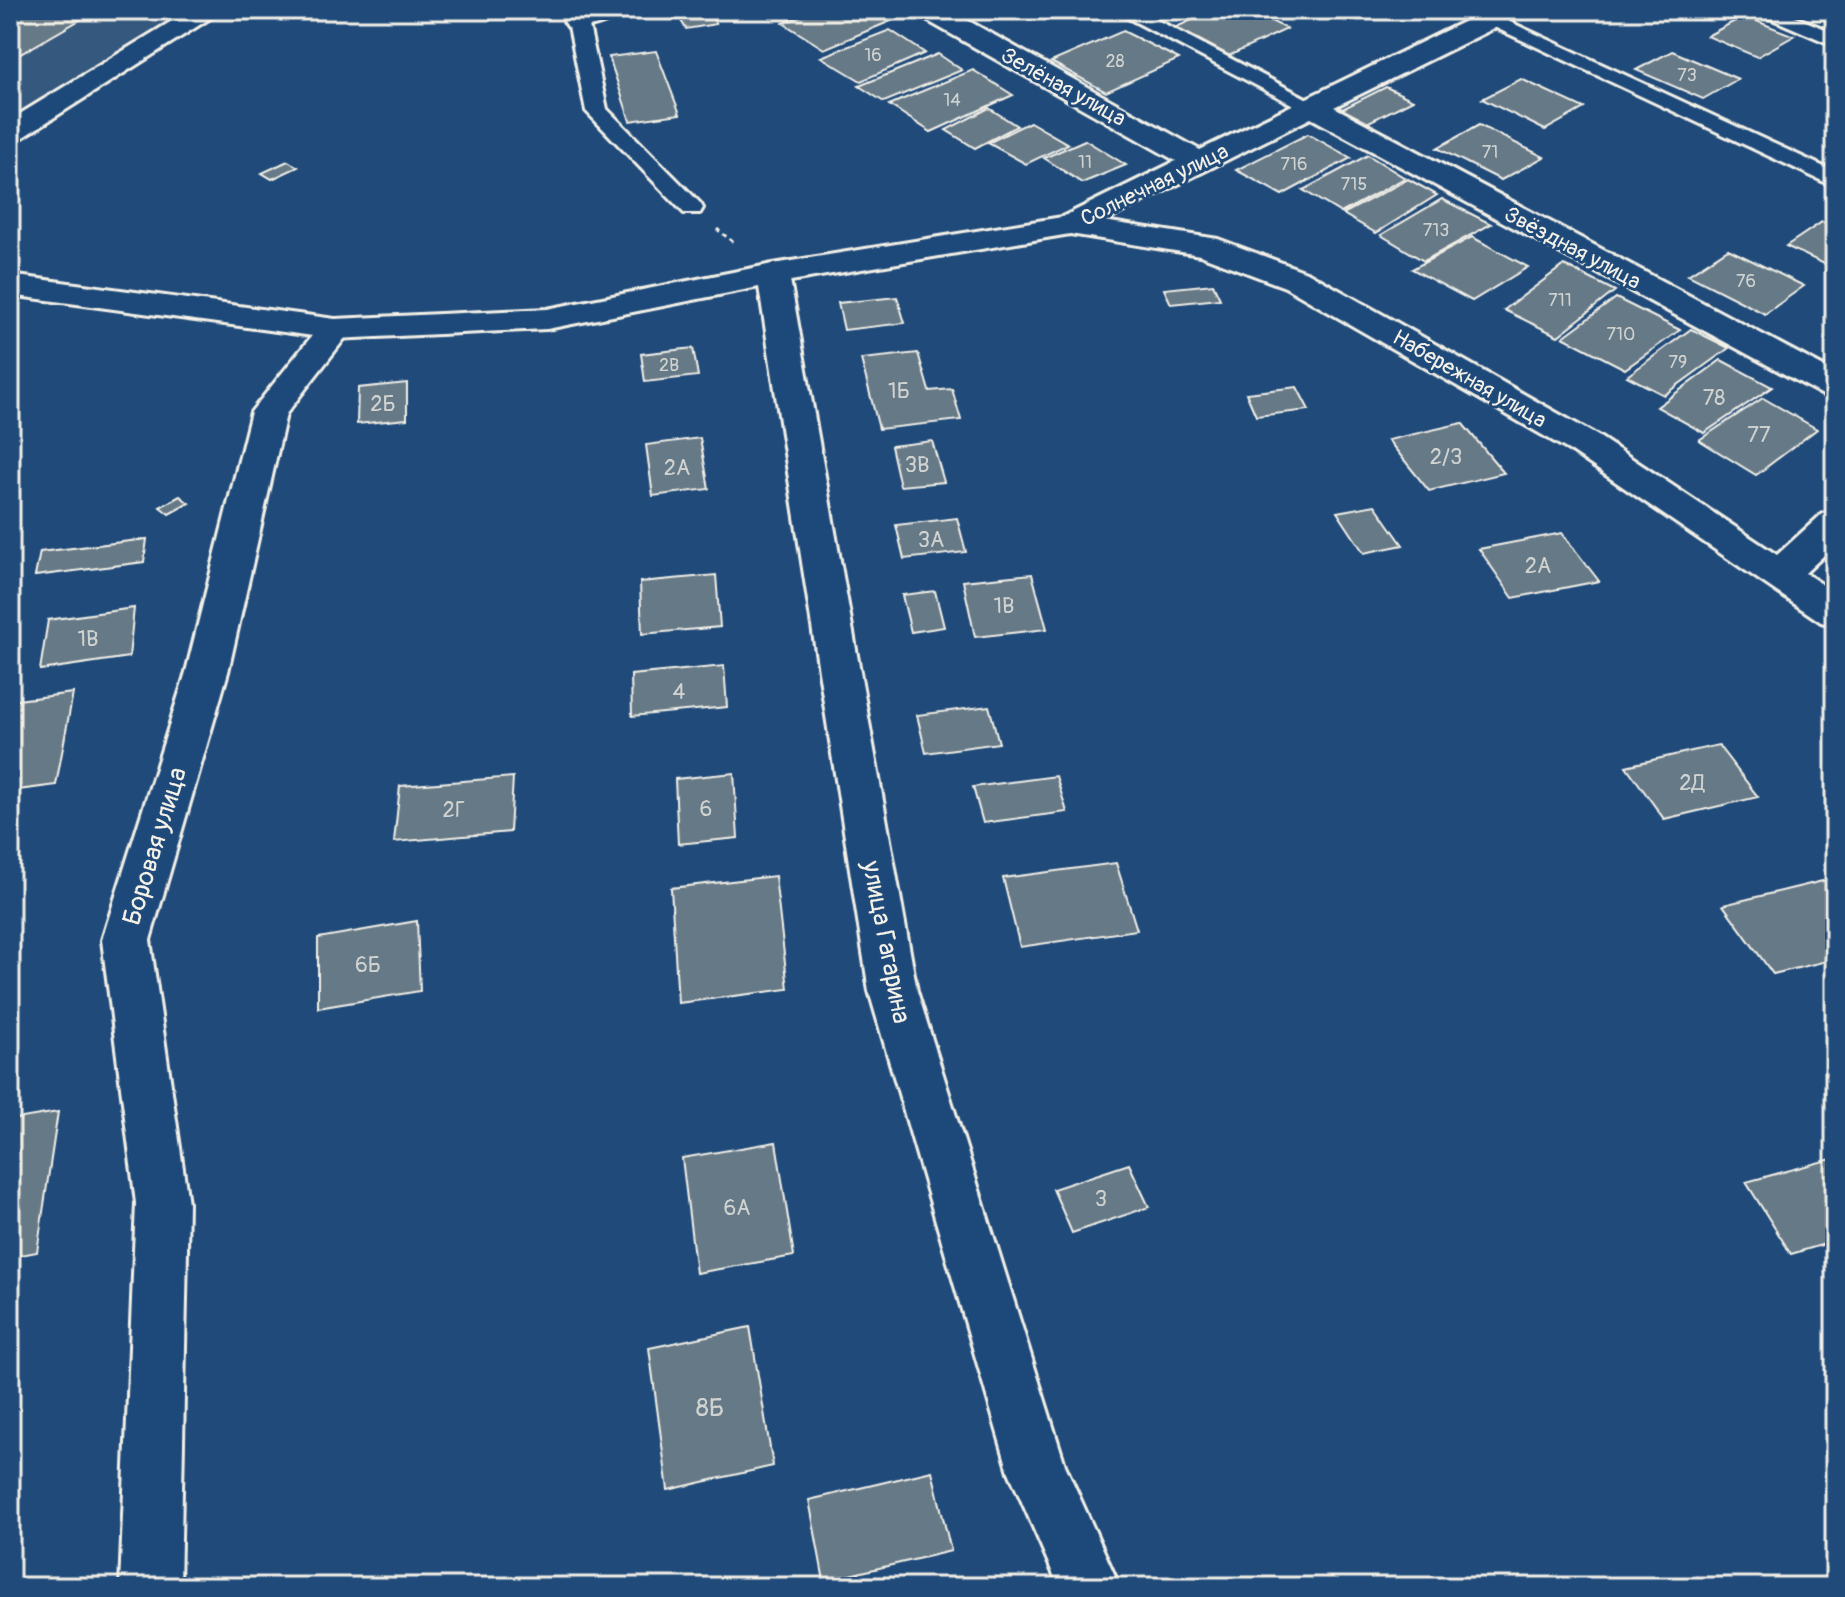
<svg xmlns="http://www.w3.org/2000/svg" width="1845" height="1597" font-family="Pangolin,sans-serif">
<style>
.built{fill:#34587e}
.building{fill:#667987;stroke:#f4f1e8;stroke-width:2}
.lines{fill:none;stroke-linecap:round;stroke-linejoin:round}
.lane-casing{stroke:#f4f1e8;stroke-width:6}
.street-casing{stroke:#f4f1e8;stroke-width:6}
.secondary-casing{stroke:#f4f1e8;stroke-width:6}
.path{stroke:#f4f1e8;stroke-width:3;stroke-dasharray:4 4;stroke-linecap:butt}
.lane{fill:#1f4a7a;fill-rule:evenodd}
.street{fill:#1f4a7a;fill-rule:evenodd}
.secondary{fill:#1f4a7a;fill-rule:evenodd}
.labels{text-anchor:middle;stroke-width:6;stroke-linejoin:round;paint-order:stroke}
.far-number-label{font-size:18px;fill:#d0d3d0}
.far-street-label{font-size:22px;fill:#f4f1e8;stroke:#1f4a7a}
.number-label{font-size:22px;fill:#d0d3d0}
.street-label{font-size:26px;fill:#f4f1e8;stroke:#1f4a7a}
.near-number-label{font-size:26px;fill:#d0d3d0}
</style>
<rect width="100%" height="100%" fill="#1f4a7a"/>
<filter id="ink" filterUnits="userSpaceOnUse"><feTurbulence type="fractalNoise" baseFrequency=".0125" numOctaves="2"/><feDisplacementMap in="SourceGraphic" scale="16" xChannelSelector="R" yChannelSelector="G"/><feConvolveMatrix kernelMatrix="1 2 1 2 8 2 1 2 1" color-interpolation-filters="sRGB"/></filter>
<g filter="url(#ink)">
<path class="built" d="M10,10H183L10,119Z"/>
<g class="building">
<path d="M10,10H97L10,60Z"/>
<path d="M708,10L716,24L686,29L677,14Z"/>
<path d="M816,10H884L898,18L824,49L783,23Z"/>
<path d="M1214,10H1249L1287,29L1220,60L1165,32Z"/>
<path d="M1321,10H1369L1345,21Z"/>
<path d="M1744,16L1794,36L1757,57L1707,36Z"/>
<path d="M890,30L925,53L861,81L821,57Z"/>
<path d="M1123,31L1179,59L1106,92L1051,62Z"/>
<path d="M656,51L680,114L630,121L609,57Z"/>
<path d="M1672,51L1738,79L1703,99L1636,70Z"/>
<path d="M938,54L962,70L884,102L859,86Z"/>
<path d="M973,70L1013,95L931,132L889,105Z"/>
<path d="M1521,79L1584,108L1545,130L1482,99Z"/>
<path d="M1386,87L1413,100L1361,126L1334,113Z"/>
<path d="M989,108L1017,126L975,148L946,130Z"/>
<path d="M1030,122L1068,144L1026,164L988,143Z"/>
<path d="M1479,125L1544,157L1501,180L1437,148Z"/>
<path d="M1308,134L1351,158L1282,195L1236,170Z"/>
<path d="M1085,140L1126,165L1082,183L1044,158Z"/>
<path d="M1368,155L1405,178L1341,213L1303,190Z"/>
<path d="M288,161L298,167L272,179L262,173Z"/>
<path d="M1408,179L1437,195L1376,233L1343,214Z"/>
<path d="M1442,199L1491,224L1424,261L1381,235Z"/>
<path d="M1822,222L1835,228V269L1786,246Z"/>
<path d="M1472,237L1528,267L1472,301L1412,269Z"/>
<path d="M1728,249L1804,286L1765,314L1688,275Z"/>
<path d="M1564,265L1615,291L1558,336L1504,310Z"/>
<path d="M1213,284L1220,299L1171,304L1164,289Z"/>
<path d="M897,297L905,323L844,330L838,303Z"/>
<path d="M1616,298L1680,330L1625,369L1563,337Z"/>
<path d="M1691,329L1729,348L1664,395L1627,376Z"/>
<path d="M693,348L698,376L645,382L641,354Z"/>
<path d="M918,353L929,391L952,389L961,420L879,429L861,359Z"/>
<path d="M1721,360L1772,387L1704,433L1657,407Z"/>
<path d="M407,383V419L357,424L358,388Z"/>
<path d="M1297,387L1309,410L1256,416L1246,393Z"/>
<path d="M1763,398L1817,429L1756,475L1699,440Z"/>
<path d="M1462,423L1504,473L1429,491L1388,440Z"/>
<path d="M700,438L709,489L653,496L646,445Z"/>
<path d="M932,441L944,482L900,486L891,446Z"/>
<path d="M180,496L189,503L169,514L160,507Z"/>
<path d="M1375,505L1403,545L1364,553L1337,512Z"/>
<path d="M957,518L966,552L904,559L896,525Z"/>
<path d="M1562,533L1599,581L1513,598L1479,549Z"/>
<path d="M147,539L144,562L35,576L40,552Z"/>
<path d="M1032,574L1047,629L975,637L963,581Z"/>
<path d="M716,575L720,627L642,634L640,582Z"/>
<path d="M935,591L944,627L911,632L902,595Z"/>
<path d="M134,608L129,657L40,670L48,620Z"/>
<path d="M724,666L727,707L632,716L631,675Z"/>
<path d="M73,693L56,785L10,791V701Z"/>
<path d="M989,706L999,743L926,753L917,715Z"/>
<path d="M1718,745L1758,797L1664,819L1626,766Z"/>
<path d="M734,773L738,838L678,844L675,779Z"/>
<path d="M1056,776L1067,812L983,823L973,787Z"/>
<path d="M513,777L510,832L394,842L400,786Z"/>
<path d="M1116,863L1137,930L1020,947L1003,878Z"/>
<path d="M775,876L788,989L678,1003L671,888Z"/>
<path d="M1827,880L1835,891V959L1773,974L1723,905Z"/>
<path d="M417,921L420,991L318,1008V938Z"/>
<path d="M58,1112L37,1252L10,1257V1120Z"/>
<path d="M776,1142L794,1256L696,1273L682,1158Z"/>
<path d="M1835,1158V1241L1791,1254L1746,1182Z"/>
<path d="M1129,1164L1149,1207L1072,1233L1053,1189Z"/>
<path d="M750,1327L773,1466L668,1490L649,1348Z"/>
<path d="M932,1471L951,1551L824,1581L809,1500Z"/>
</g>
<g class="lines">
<defs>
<g id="lane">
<path d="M1113,10H1138L1323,107L1312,113L1305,111Z"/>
<path d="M1458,10H1484L1835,172V187Z"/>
<path d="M1751,10H1778L1835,33V46Z"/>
<path d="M578,15L588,21L607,109L700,203L703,208L700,213H684L586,111L568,21Z"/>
</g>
<g id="street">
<path d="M190,10H223L20,139L10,142V120Z"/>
<path d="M583,10H623C613,23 584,31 568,27L564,21L568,15Z"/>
<path d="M915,10H949L1200,150L1488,10H1523L1519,16L1334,107L1835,373V398L1823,395L1311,118L1104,221L1218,239L1309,273L1598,436L1777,555L1822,514L1835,510V545L1805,573L1835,593V626L1821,622L1572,452L1285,287L1200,255L1070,234L773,284L761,281L757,274L761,267L773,264L1062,217L1176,161L919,16Z"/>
<path d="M335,319L347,322L352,329L286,414L228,672L150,940L188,1203L180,1587H120L136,1203L102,940L186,672L251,412L323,322Z"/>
</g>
<path id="secondary" d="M773,264L785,267L789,274L917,991L1065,1465L1120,1587H1059L1009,1472L869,991L759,287L547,329L335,339L10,295V275L335,319L547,309Z"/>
</defs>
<use href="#lane" class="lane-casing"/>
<use href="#street" class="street-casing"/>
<use href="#secondary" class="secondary-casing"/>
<path class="path" d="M717,229L734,243"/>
<use href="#lane" class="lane"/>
<use href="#street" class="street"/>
<use href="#secondary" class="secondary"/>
</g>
</g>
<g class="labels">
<g class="far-number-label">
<text x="873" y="61">16</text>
<text x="1115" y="67">28</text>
<text x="1687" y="81">73</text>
<text x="952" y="106">14</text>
<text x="1490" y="158">71</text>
<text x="1085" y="168">11</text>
<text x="1294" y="170">716</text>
<text x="1354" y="190">715</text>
<text x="1436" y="236">713</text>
<text x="1746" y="287">76</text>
<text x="1560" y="306">711</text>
<text x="1621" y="340">710</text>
<text x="1678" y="368">79</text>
<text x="669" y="371">2В</text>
</g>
<g class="far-street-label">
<text transform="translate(1064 86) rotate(29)" y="8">Зелёная улица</text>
<text transform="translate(1154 184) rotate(-26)" y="8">Солнечная улица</text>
<text transform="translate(1573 247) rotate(28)" y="8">Звёздная улица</text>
<text transform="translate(1470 378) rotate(30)" y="8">Набережная улица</text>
</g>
<g class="number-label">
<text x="899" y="398">1Б</text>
<text x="1714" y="405">78</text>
<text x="383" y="411">2Б</text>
<text x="1759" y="442">77</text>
<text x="1446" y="464">2/3</text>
<text x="917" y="472">3В</text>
<text x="677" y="475">2А</text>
<text x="931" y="547">3А</text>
<text x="1538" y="573">2А</text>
<text x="1004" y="613">1В</text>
<text x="88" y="646">1В</text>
<text x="679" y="699">4</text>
<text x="1692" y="790">2Д</text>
<text x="706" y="816">6</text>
<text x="454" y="817">2Г</text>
<text x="368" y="972">6Б</text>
<text x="1101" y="1206">3</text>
<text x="737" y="1215">6А</text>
</g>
<g class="street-label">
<text transform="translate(154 846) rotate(-73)" y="9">Боровая улица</text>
<text transform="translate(887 942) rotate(79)" y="9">улица Гагарина</text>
</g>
<g class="near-number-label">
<text x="710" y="1416">8Б</text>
</g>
</g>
<rect width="1845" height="1597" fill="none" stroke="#1f4a7a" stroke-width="40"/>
<rect x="20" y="20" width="1805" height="1557" fill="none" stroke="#f4f1e8" stroke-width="3" filter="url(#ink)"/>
</svg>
